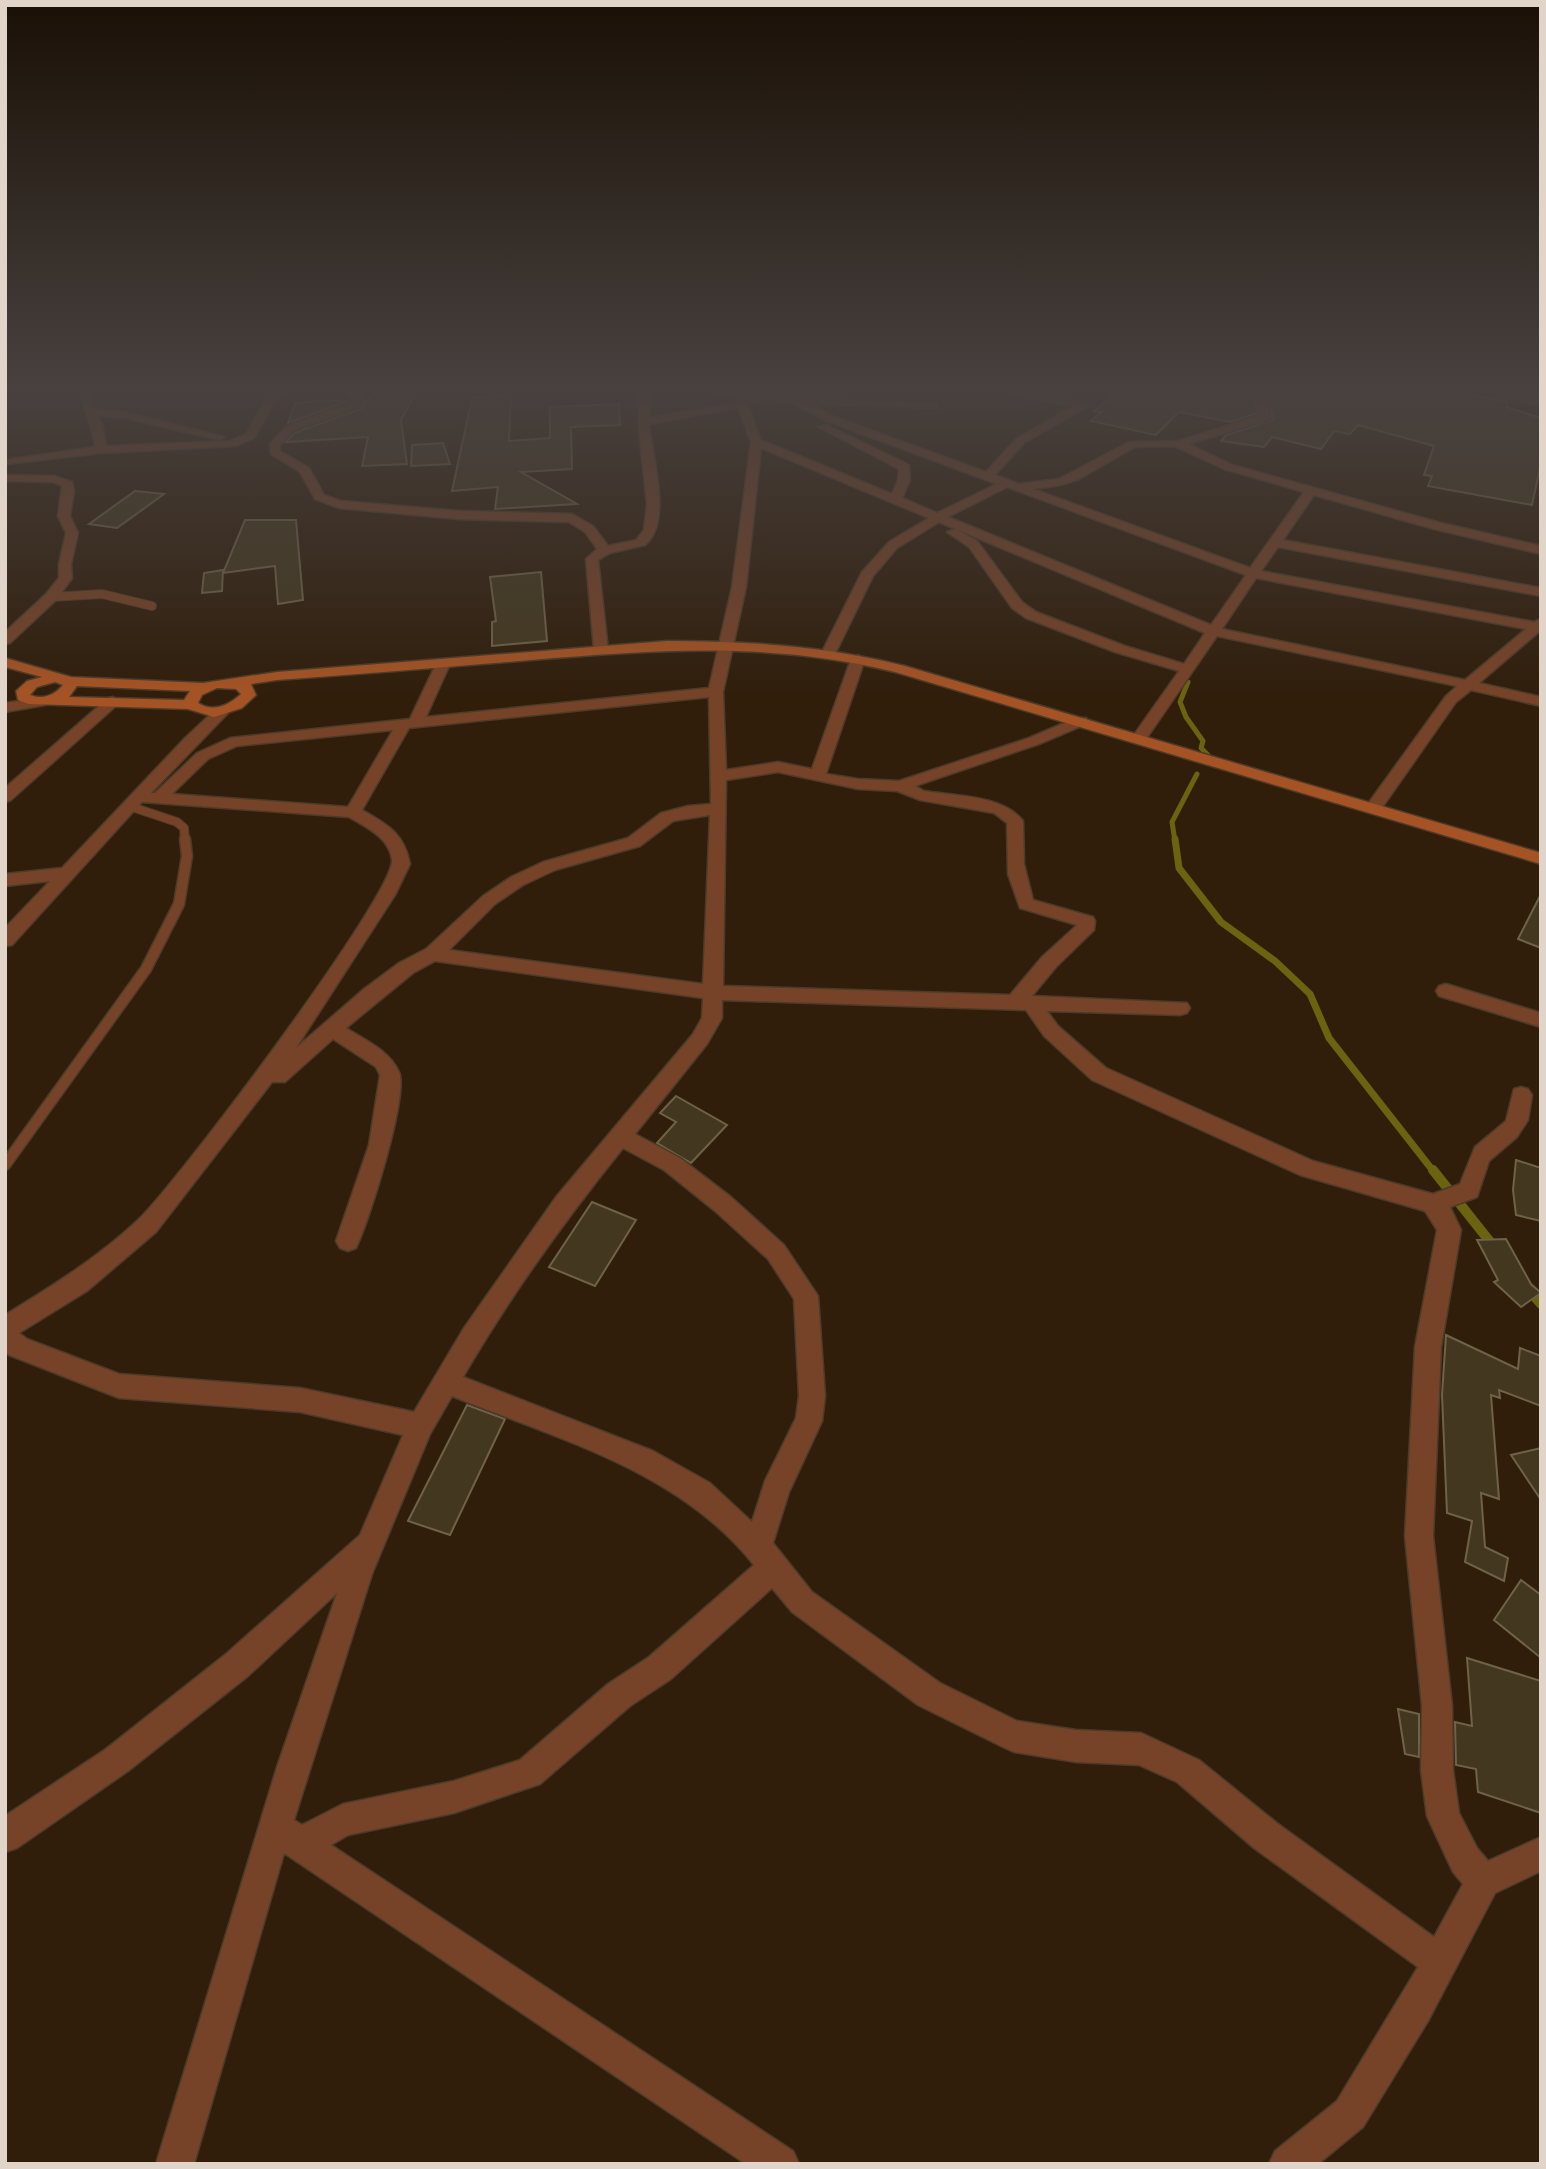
<svg xmlns="http://www.w3.org/2000/svg" width="1546" height="2169" font-family="Cabin,sans-serif">
<style>
.lines{fill:none;stroke-linecap:round;stroke-linejoin:round}
.stream-far2{stroke:#6b6310;stroke-width:5}
.stream-far1{stroke:#6b6310;stroke-width:7}
.stream{stroke:#6b6310;stroke-width:10}
.building{fill:#43381f;stroke:#6e6248;stroke-width:2}
.service-far1-casing{stroke:#4c3b29;stroke-width:10}
.service-casing{stroke:#4c3b29;stroke-width:13}
.minor-casing{stroke:#4c3b29;stroke-width:3}
.tertiary-casing{stroke:#4c3b29;stroke-width:3}
.secondary-casing{stroke:#4c3b29;stroke-width:3}
.service-far1{stroke:#774328;stroke-width:8}
.service{stroke:#774328;stroke-width:10}
.minor{fill:#774328;fill-rule:evenodd}
.tertiary{fill:#774328;fill-rule:evenodd}
.secondary{fill:#a55324;fill-rule:evenodd}
</style>
<rect width="100%" height="100%" fill="#301e0b"/>
<g class="lines">
<g class="stream-far2">
<path d="M1188,682L1180,702L1186,717L1203,741L1201,748L1208,755"/>
<path d="M1175,841L1172,822L1197,774"/>
</g>
<path class="stream-far1" d="M1175,839L1179,868L1221,922L1275,961L1310,994L1329,1038L1434,1172"/>
<g class="stream">
<path d="M1433,1170L1495,1248"/>
<path d="M1529,1290L1541,1304"/>
</g>
</g>
<g class="building">
<path d="M374,393H416L401,420L407,464L362,466L368,437L286,442L294,433L363,408L365,401H369Z"/>
<path d="M1116,393H1253L1258,413L1230,422L1179,412L1156,435L1091,421L1101,412L1094,411Z"/>
<path d="M1268,393H1458L1505,401L1508,403L1506,407L1541,418V463L1532,505L1428,486L1432,476L1424,475L1434,446L1358,425L1350,434L1334,431L1321,449L1272,437L1264,447L1221,441L1226,435L1273,420Z"/>
<path d="M511,395L509,441L550,438V407L619,404L620,425L571,427L572,469L521,472L577,504L495,509L498,487L452,491L472,398Z"/>
<path d="M317,401H348L288,423L295,403Z"/>
<path d="M443,443L450,464L411,466L412,445Z"/>
<path d="M135,491L164,494L117,528L89,524Z"/>
<path d="M245,520H296L303,600L278,604L275,566L223,573Z"/>
<path d="M223,570L222,591L202,593L204,573Z"/>
<path d="M541,572L547,641L492,646V622L496,621L490,577Z"/>
<path d="M1541,894V948L1518,939Z"/>
<path d="M676,1096L727,1125L691,1163L657,1143L676,1122L660,1113Z"/>
<path d="M1516,1160L1541,1168V1221L1516,1215L1513,1190Z"/>
<path d="M592,1202L636,1220L595,1286L549,1267Z"/>
<path d="M1506,1239L1531,1284L1541,1293L1521,1307L1494,1282L1498,1280L1477,1240Z"/>
<path d="M1446,1335L1518,1369L1520,1348L1541,1356V1406L1499,1390L1500,1398L1491,1395L1499,1499L1481,1493L1485,1547L1508,1558L1504,1581L1465,1562L1472,1521L1447,1513L1442,1395Z"/>
<path d="M467,1405L505,1419L450,1535L408,1521Z"/>
<path d="M1541,1448V1500L1511,1455Z"/>
<path d="M1521,1580L1541,1595V1658L1494,1620Z"/>
<path d="M1467,1658L1541,1681V1813L1478,1792L1476,1769L1456,1765L1455,1722L1472,1726Z"/>
<path d="M1398,1709L1419,1714V1757L1405,1754Z"/>
</g>
<g class="lines">
<defs>
<g id="service-far1">
<path d="M51,597L102,594L152,606"/>
<path d="M129,806L177,822L184,828L185,841"/>
</g>
<path id="service" d="M5,1165L146,969L179,904L187,856L185,839"/>
<g id="minor">
<path d="M81,393H91L94,409L124,412L225,437L220,440L124,418L97,416L103,426L106,446L230,441L246,434L270,393H280L254,438L236,446L101,453L7,464L5,462L11,459L95,447C93,427 84,413 81,393Z"/>
<path d="M347,393H358L362,396V406L293,431L280,445V451L309,468L324,495L341,501L459,511L572,514L593,526L608,546L636,540L644,530L647,504L639,431V393H649V418L736,402L735,397L718,393H776L799,399L934,403L938,404V408L812,404L832,416L986,472L1016,439L1073,406L1014,396L1009,393H1029L1087,403V407L1024,443L995,475L1019,484L1059,479L1129,442L1178,441L1261,415L1255,393H1265L1271,419L1189,444L1232,465L1441,523L1541,546V554L1434,529L1314,495L1283,540L1541,588V596L1278,547L1261,571L1534,622L1541,619V630L1479,683L1541,697V706L1471,690L1456,702L1379,812L1373,813L1365,808L1446,696L1457,686L1217,636L1144,742H1134L1131,739L1179,671L1115,652L1026,618L1012,608L969,547L947,532L956,529L939,522L897,548L873,576L835,654L828,658L823,657L821,654L862,572L889,542L929,518L761,448L746,587L723,692L726,770L778,762L812,769L851,659L858,655L865,659L826,774L858,779L899,781L1029,738L1076,718H1086L1089,721L1086,724L1039,744L915,786L924,791C955,796 1003,795 1023,821L1024,864L1033,900L1093,917L1095,921L1094,930L1056,967L1032,996L1187,1003L1190,1008L1187,1013L1180,1015L1047,1011L1058,1026L1106,1068L1313,1161L1433,1194L1460,1184L1475,1147L1506,1121L1514,1089L1521,1087L1528,1089L1532,1095L1528,1120L1517,1137L1489,1161L1477,1197L1450,1207L1461,1230L1441,1347L1433,1536L1452,1706L1453,1770L1459,1813L1477,1848L1488,1861L1541,1837V1871L1495,1893L1428,2021L1363,2127L1318,2164H1269L1275,2151L1337,2101L1418,1967L1254,1848L1177,1782L1139,1765L1076,1762L1014,1752L1003,1747L918,1705L792,1612L772,1588L671,1679L630,1706L540,1784L454,1813L348,1835L331,1845L793,2151L799,2164H746L284,1853L194,2164H156L277,1767L337,1593L248,1676L128,1771L17,1848L5,1852V1816L106,1749L226,1654L360,1535L403,1435L300,1412L119,1398L9,1355L5,1352V1315C52,1286 99,1257 139,1219C176,1184 395,894 392,860C390,838 366,827 349,817L142,802L12,945L5,946V928L50,881L5,886V874L62,868L185,738L217,708L222,706L230,711L151,793H155L197,753L230,738L410,719L436,664L443,660L450,664L426,717L709,688L732,587L751,442L738,408L649,424C652,456 673,522 645,545L610,553L598,560L608,650L601,654L594,650L586,559L597,549L585,532L569,522L459,519L339,508L315,499L300,472L271,454L270,444L285,427L353,402ZM758,398L791,403L824,420L997,484L937,513L902,498L910,480L909,465L827,425L818,427L899,469L898,480L892,494L761,440L748,405L759,402ZM1174,446L1224,469L1304,492L1250,568L1033,489L1061,485L1079,479L1135,447ZM1007,487L1246,575L1211,625L948,517ZM958,530L1205,633L1184,664L1125,646L1036,612L1022,602L977,541ZM1256,578L1526,629L1465,680L1222,629ZM709,697L711,804L688,806L661,813L628,838L543,862L511,877L483,896L426,949L399,963L364,989L296,1048L395,895L410,864C404,833 388,825 362,810L409,728ZM393,730L348,807L172,794L208,759L237,746ZM778,772L858,789L897,791L920,800L994,813L1007,823L1008,874L1020,908L1077,925L1042,957L1010,995L723,986L726,780ZM710,815L703,984L449,950L495,904L523,885L555,870L640,846L673,821ZM435,961L703,998L702,1018L693,1034L556,1197L464,1328L414,1412L300,1388L119,1374L27,1339L19,1333L87,1291L156,1232L272,1082H285L333,1039L376,1067L380,1075L369,1145L336,1241L340,1248L348,1251L356,1248C369,1222 409,1094 399,1072C389,1050 365,1040 346,1028L413,973ZM722,1000L1026,1010L1044,1036L1092,1080L1300,1175L1425,1211L1437,1230L1415,1347L1405,1536L1422,1706L1421,1770L1427,1816L1453,1872L1463,1884L1434,1937L1278,1824L1199,1760L1141,1733L1076,1730L1017,1721L940,1683L812,1592L773,1543L789,1492L822,1421L825,1396L818,1296L784,1245L731,1197L680,1158L635,1134L707,1044L722,1018ZM623,1148L664,1170L715,1211L768,1259L794,1299L799,1396L796,1418L765,1481L752,1522L710,1483L653,1451L463,1377C510,1296 565,1220 623,1148ZM452,1396C558,1439 680,1471 754,1565L649,1657L608,1684L520,1760L454,1781L343,1804L302,1825L294,1820L372,1574L430,1434Z"/>
<path d="M1497,393L1541,399V405L1508,400Z"/>
<path d="M5,475L54,476L72,482L74,491L70,516L78,533L71,564L72,578L56,600L10,643L5,644V632L46,594L59,578V564L66,533L58,516L62,486L53,482L5,481Z"/>
<path d="M113,697L120,701L118,704L11,800L5,802V788L108,698Z"/>
<path d="M1446,984L1541,1013V1027L1439,996L1436,991L1439,986Z"/>
</g>
<path id="tertiary" d="M40,698L45,699L47,702L45,705L5,712V703Z"/>
<path id="secondary" d="M667,641C748,641 826,646 905,666L1541,853V864L895,672C770,641 657,650 531,660C446,667 362,674 277,680L251,684L256,695L242,708L214,717L188,709L29,704L18,700L16,691L27,681L42,677L5,667V658L71,677L203,683L277,672ZM55,682L63,685C55,695 43,700 30,695L37,687ZM77,686L190,691L184,700L69,697ZM217,688L236,689L241,694C229,705 214,713 198,703L202,695Z"/>
</defs>
<use href="#service-far1" class="service-far1-casing"/>
<use href="#service" class="service-casing"/>
<use href="#minor" class="minor-casing"/>
<use href="#tertiary" class="tertiary-casing"/>
<use href="#secondary" class="secondary-casing"/>
<use href="#service-far1" class="service-far1"/>
<use href="#service" class="service"/>
<use href="#minor" class="minor"/>
<use href="#tertiary" class="tertiary"/>
<use href="#secondary" class="secondary"/>
</g>
<linearGradient id="sky" x2="0" y2="1"><stop stop-color="#1a1006"/><stop offset="0.56" stop-color="#48413f"/><stop offset="1" stop-color="#48413f" stop-opacity="0"/></linearGradient>
<rect width="1546" height="696" fill="url(#sky)"/>
<rect width="1546" height="2169" fill="none" stroke="#e1d5c9" stroke-width="14"/>
</svg>
